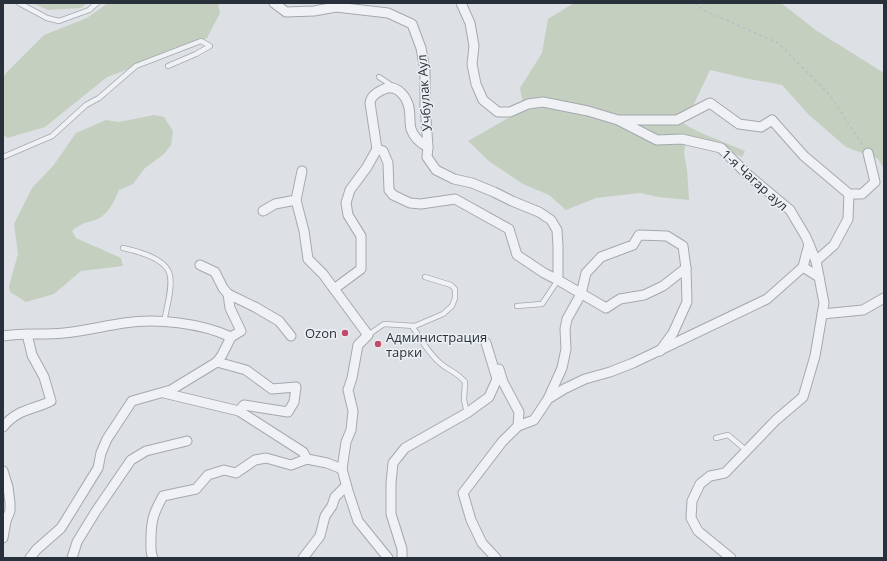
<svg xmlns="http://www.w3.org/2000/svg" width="887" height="561" font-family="'Open Sans',sans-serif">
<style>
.green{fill:#c4cfbf}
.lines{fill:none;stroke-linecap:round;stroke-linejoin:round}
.lane-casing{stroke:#a3a9af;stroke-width:6}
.street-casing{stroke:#a3a9af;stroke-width:11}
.path{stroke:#bbbfc4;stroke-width:1.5;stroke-dasharray:3 3;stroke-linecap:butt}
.lane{stroke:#eff1f4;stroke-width:4.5}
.street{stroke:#eff1f4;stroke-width:9}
.poi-dot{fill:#c14b69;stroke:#ecf0f3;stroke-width:1.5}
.labels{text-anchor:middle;stroke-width:3;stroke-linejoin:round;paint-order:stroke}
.street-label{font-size:13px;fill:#28313b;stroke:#ecf0f3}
.poi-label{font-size:13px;fill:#28313b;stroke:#ecf0f3;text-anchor:end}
</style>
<rect width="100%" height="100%" fill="#dde1e5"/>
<g class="green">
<path d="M32,3H87L81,8L48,10Z"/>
<path d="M108,3H218L220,13L207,38L194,45L107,77L45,127L7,138L3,134V78L6,73L44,35L87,18Z"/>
<path d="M574,3H781L817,31L884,73V169L878,159L846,147L809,115L782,85L744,78L710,70L693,106L677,120L699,132L745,151L742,157L716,145L686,140L684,153L687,169L689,200L658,197L640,193L596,198L566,210L549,195L523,184L490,162L468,141L524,109L520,88L542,53L548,19Z"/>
<path d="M154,115L164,117L173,131L171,145L164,154L145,168L133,184L119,190C115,199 110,211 101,217C92,223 82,221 72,231L76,238L121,258L123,266L81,271L54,294L26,302L10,292L9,286L18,254L14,224L32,188L53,166L76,133L106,120L119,122Z"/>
</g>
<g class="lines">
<defs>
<g id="lane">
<path d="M19,3L47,18L59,21L89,10L97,3"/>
<path d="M379,77L394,87"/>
<path d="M3,157L52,136L86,105L99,98L136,66L201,41L210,46L196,54L168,66"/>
<path d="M123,248C137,251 163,258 169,272C174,284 166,310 164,322"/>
<path d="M517,306L542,304L558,280"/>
<path d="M412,326C421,339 428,353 440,363C449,371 457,372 465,382L464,400L467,413"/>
<path d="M368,335L384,324L415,326L443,314L452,306L455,298V289L451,285L425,277"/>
<path d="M716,438L728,435L747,451"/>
</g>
<g id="street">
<path d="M274,3L286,12L314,11L336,7L388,13L412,24L421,48L425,70V105L428,147L427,157L436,170L454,179L472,183L494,192L512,201L539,212L551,220L557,230L558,246V280L606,308L620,299L644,295L663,286L686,268"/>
<path d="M461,3L470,23L474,46L472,64L476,84L483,100L498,112H510L528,104L543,102L588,111L618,120L657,140L682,139L721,148L747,174L790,210L806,237L816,261L824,303L815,356L803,397L776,420L725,473L710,476L700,484L692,501L691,518L698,531L731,558"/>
<path d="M620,120H677L710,103L739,124L761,127L772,120L804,156L849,194"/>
<path d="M377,149L383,151L388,163L389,190L393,195L410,203L421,204L455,199L509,229L517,255L544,273L558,280"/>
<path d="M377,149L370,103C371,96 376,93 382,90C394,83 404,93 408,104C411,112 409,121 411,129C414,138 420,143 428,147"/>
<path d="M296,200L302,171"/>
<path d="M263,211L275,204L296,200L304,231L308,259L323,274L368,335L358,345L352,378L348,390L353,411L351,430L346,442L342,469L348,491L358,521L388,558"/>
<path d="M809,244L803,267L819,277"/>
<path d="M816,261L834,245L848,219L849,194H862L875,182L868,153"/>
<path d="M334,289L361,269V236L348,215L346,203L350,190L367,167L377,149"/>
<path d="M228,294L255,307L279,321L291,336"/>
<path d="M822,314L863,310L884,298"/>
<path d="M3,336C23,333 43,335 64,333C84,331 104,326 124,323C157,318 201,323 231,337"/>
<path d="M217,362L246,370L272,389L296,387L294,402L288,412L244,405L239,411"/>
<path d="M499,369L503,382L519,412L518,426"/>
<path d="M164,393L239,411L303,452L307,459L327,463L342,469"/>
<path d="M548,399L564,389L585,379L610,372L633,363L767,299L803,267"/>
<path d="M3,427C17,409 33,410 51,401L44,377L32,355L27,334"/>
<path d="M3,471L8,487L10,503V511L6,521L3,538"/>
<path d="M30,558L36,550L61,528L98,468L101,453L107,439L132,401L171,390L217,362L222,355L231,337L241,331L230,308L228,294L223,288L215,272L200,265"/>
<path d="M72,558L77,542L96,511L131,460L146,451L187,441"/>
<path d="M153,558C150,552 151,546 151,539C151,520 154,512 163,496L196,489L208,475L224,470L236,473L255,460L266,458L291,465L307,459"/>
<path d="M303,558L320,536L325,516L332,506L335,497L346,486"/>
<path d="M402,558V549L391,514V483L393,463L405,448L467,413L489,397L497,379L486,343"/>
<path d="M496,558L482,543L471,520L463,493L502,442L518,426L534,420L548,399L562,368L566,349L565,329L567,319L581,294L586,273L601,257L633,245L639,235L667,236L683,246L686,268L687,302L673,333L660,351"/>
</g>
</defs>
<use href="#lane" class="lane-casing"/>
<use href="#street" class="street-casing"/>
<path class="path" d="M695,3L703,10L778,43L828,93L864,147"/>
<use href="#lane" class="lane"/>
<use href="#street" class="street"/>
</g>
<g class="poi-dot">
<circle cx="345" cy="333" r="4"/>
<circle cx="378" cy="344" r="4"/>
</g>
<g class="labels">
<g class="street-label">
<text transform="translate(424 93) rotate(-94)" y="5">Учбулак Аул</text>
<text transform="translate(755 180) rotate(42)" y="5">1-я Чагар аул</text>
</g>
<g class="poi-label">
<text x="337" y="338">Ozon</text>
<text x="386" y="342" text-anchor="start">Администрация<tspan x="386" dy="15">тарки</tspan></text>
</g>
</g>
<rect width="887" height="561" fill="none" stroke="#28313b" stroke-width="8"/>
</svg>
